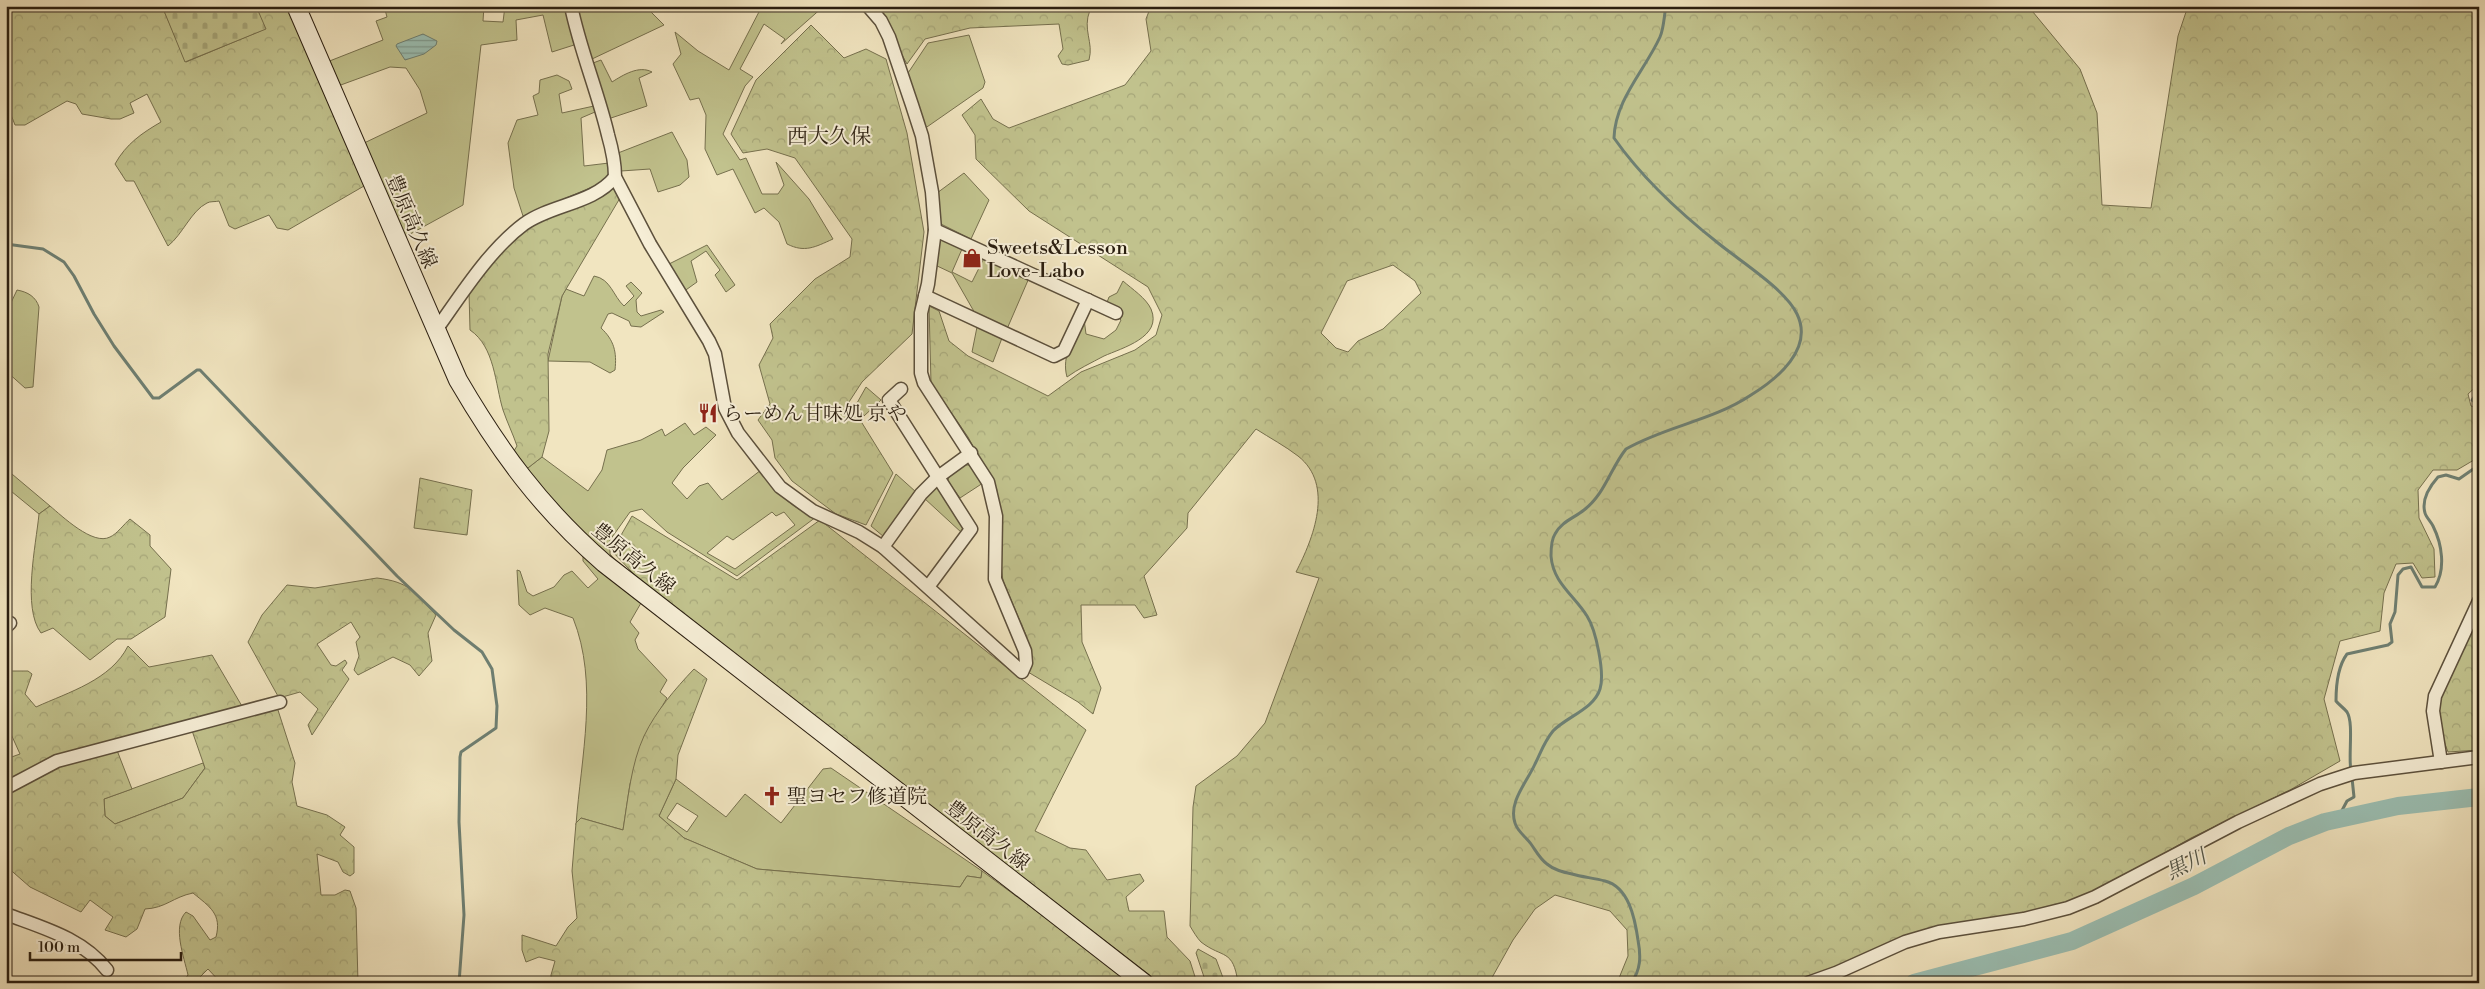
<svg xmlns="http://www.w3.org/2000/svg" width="2485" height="989" font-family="'Libre Bodoni','Noto Serif JP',serif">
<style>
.green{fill:#c1c28d;stroke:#76704e;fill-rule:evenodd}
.forest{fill:url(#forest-crowns);stroke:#76704e;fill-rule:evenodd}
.cemetery{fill:url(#cemetery-stones);stroke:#76704e}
.water{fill:url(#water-rules);stroke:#6e7f72}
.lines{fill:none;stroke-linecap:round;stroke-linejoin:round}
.stream{stroke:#6e7f72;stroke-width:3}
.river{stroke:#9bbfb3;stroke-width:18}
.street-casing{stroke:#5c503c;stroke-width:15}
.secondary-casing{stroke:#2a1e10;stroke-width:20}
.street{stroke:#f6eed6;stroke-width:12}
.secondary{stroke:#f6eed6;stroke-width:18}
.labels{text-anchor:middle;stroke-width:4;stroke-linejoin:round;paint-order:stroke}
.street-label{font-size:20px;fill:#2a1e10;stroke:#f6eed6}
.poi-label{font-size:20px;fill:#2a1e10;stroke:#f6eed6;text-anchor:start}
.neighbourhood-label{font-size:21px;fill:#2a1e10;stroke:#f6eed6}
.water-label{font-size:21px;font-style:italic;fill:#525649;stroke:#f6eed6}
</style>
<defs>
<pattern id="forest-crowns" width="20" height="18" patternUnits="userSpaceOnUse" patternTransform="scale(1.25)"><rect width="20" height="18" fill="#c1c28d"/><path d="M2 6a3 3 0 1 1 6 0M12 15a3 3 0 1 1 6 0" fill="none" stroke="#a6a679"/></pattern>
<pattern id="cemetery-stones" width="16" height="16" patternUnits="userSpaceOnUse" patternTransform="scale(1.25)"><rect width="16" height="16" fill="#c1c28d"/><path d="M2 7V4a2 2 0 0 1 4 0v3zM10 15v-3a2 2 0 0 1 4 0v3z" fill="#a6a679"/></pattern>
<pattern id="water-rules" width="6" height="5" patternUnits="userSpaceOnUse" patternTransform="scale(1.25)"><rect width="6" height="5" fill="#9bbfb3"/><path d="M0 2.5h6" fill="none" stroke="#7f9b90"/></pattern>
</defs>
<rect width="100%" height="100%" fill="#f1e5c0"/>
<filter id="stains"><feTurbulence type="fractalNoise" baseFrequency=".004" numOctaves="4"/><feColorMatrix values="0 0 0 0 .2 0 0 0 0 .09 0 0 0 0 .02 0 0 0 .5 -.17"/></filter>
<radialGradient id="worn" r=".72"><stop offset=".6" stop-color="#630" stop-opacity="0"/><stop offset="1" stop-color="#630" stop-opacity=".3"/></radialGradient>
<g class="green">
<path d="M384,6H484L483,21L503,22L505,6H565L574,45L552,52L543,15L516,20L517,40L481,45L463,205L403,238L362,144L427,113L420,90L406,68L390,67L338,86L327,62L383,40L376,21L387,17Z"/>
<path d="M575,6H645L664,25L592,59Z"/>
<path d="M762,6H824L781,44L785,39L764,24L740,69L753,77L745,86L723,134L740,160L746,158L762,194H778L784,185L776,162L809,199L833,239C815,247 805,253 787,244L779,222L764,208L755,213L733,169L717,175L705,149L706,115L699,98L690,100L673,64L681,54L675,32L698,51L729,70Z"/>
<path d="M969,35L985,82L983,88L924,129L906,76L928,43Z"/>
<path d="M601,60L612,82C623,75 639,65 652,72L639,78L647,106L608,119L593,63Z"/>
<path d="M557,75L569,81L572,89L559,94L562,113L594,106L595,112L581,118L584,166L609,163C610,173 610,177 602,183L523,216L514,188L508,143L517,120L538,115L533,96L539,93L540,80Z"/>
<path d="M672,132L687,160L689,177L680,185L658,192L650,169L621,171L618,153Z"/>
<path d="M964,173L989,200L971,239L939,223L937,193Z"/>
<path d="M938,237L962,249L952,272L972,282L984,258L1029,278L1007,329L976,315L952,273L933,264Z"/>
<path d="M707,245L735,285L726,292L715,275L720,270L706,251L691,261L697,282L683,292L667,265Z"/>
<path d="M594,276C611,279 613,296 624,306L634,296L626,286L631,282L642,293L636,300L637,312L641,316L661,310L664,312L641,327L631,326L629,321L612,313L608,314L601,328C614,340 617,352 615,370L610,373L590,362L548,361L562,296L566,289L584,296Z"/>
<path d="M1123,281C1132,289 1146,298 1151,309C1163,337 1122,348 1104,356C1091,363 1078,369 1067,377C1061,355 1074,339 1084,319L1086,334L1104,339L1116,330L1121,320L1106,305L1109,297L1117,293Z"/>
<path d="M17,290C28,292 36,297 39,307L33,387L25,388L6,371V329L10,323L9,307Z"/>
<path d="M977,327L1002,338L993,362L972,352Z"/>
<path d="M866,387L881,400L864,416L857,403Z"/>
<path d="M685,423L694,435L706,427L716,435L683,468L672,483L687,499L699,486L708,483L722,500L761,470C779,493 788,507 816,517L737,576L667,532L642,509L630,512L610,540V554L639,588L641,603L630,622L639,633L635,640L638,649L667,680L660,692L667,698L644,737L630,784L623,830L581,818L576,825C581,757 599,683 573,618L545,608L530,615L519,605L517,570L520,571L527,592L533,596L554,587L564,575L572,571L588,588L598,579L583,561V553L524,471L542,457L588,491L602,470L607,450L641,440L662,429L665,436ZM772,512L776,516L784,512L795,525L735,569L707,553L727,536L733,540Z"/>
<path d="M963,465H972L983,483L960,498L948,481L949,475Z"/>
<path d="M6,469L50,506L39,514L6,487Z"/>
<path d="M896,474L916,492L884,537L871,526Z"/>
<path d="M932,487L942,489L965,524L962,533L924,498Z"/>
<path d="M203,763L205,768L183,798L115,824L105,816L104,799Z"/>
<path d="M831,768L982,871L981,878L967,876L960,887L757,869L684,838L659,816L676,779L726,817L745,794L781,823L823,769ZM677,803L698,816L687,832L667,818Z"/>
</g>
<g class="forest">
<path d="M6,6H162L186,62L265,29L256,6H289L364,186L288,230L277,228L269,215L235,229L229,226L219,201C216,202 210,201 207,203C191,211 183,234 168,246L134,181H126L115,164C126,144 142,133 161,122L147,94L130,103L134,113L120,119H111L82,114L76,104L67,101L25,125H15L6,102Z"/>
<path d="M875,6H1088L1090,10C1082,30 1094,42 1089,60L1068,65L1062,64L1058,56L1063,49L1059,24L970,28L925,39L907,64Z"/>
<path d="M1151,6H2028L2080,69L2097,113L2102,205L2151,208L2178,36L2188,6H2479V317L2473,336L2479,346V384L2468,394L2471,406L2479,408V457L2457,470H2433L2418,490L2419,518L2434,549L2435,577L2422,578L2413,563L2396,564L2384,593L2380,631L2340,641L2324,699L2340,761L2290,790L2191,838L2115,881L2071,902L1990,921L1798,983H1617L1628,956L1627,930L1610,911L1555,895L1535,909L1513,940L1489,983H1238C1233,948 1223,959 1201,942C1197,938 1193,931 1190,926L1193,807L1196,786L1237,756L1265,723L1319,578L1296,572C1313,539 1335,485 1298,456C1285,446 1270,438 1256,429L1188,513L1187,528L1144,576L1157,615L1144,618L1135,605H1081L1082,642L1101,688L1093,714L1078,702L1028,672L1032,660L1026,635L1003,581L990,478L968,437L931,383L929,306L939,311L949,341L968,356L1048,396L1081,372L1135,350L1156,335L1162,315L1148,287L1029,211L976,159L975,135L962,115L981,99L993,119L1009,128L1125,85L1151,51L1146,19ZM1393,265L1415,281L1421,293L1383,329L1358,341L1348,352L1336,348L1321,333L1347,281Z"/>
<path d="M811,25L844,58L866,49L886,59L907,133L924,232L912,334L862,382L849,402L893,473L866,525L836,514L792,481L775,458L772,440L758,420L770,404L759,365L773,338L770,324L815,279L850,257L852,239L795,158L767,149L743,153L731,134L756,80Z"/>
<path d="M612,186L616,187L620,198L562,296L548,354L549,431L542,457L524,471L512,454L517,446C513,434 507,422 503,410C495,384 495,347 470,330L469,292L483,269L525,227Z"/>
<path d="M420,478L472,490L467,535L414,528Z"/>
<path d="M50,506C62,516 93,546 110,537C117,534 124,524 130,519L150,535V546L171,569L165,617L131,639H117L90,660L53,628L41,633C22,608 36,545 39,514Z"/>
<path d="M632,516L737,580L820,520L1086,730L1035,831L1070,848L1086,850L1107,880L1140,874L1144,881L1126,897L1129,911H1164L1167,937L1190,961L1197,983H1160L647,588L612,551Z"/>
<path d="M377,578C410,582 414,592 436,615L428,633L432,661L419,676L410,665L393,657L358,675L354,670L359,656L356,642L360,637L351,622L317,644L331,665L336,666L345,660L347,663L342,670L349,679L312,735L308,725L318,709L300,692L279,698L248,642L262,615L287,585L315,588Z"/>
<path d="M2479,608V750L2448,752C2443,739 2438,724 2439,710C2440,680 2466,635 2479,608Z"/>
<path d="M128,646L149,667L212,655L246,713L277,707L295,763L292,782L297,806L327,815L345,827L340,835L354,847V873L350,876L343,872L338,862L317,854L321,895H335L345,890L350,891L356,908L358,983H221L208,969L194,983H182L188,975C184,957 172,926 186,912L193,916L210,940L216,937C222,914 210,907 193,893C173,897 166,908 145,909L137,929L126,937L105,930L113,917L90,900L81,912L30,887L6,866V759L20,754L6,723V671H28L32,674L25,694L36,707C69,692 111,680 128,646ZM189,722L205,768L183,798L115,824L105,816L104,799L132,789L113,740Z"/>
<path d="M694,669L707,679L678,755L676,779L659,816L684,838L757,869L960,887L967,876L981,878L982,871L1134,983H551V975L555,961L539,957L526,962L522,950V935L556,946L568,927L577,918L572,871L576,823L581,818L623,830C628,799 631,764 644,736C656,711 675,689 694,669Z"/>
</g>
<g class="cemetery">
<path d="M162,6H256L266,29L185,62Z"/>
<path d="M1198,949L1216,959L1225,983H1206L1196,953Z"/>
</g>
<path class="water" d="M423,34L437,41L436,45L424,54L405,60L396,46L397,44Z"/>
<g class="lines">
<g class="stream">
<path d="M6,244L43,249L64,262L74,276L94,314L114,346L153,398H159L197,370H200L397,576L454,630L482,652L492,669L497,706L496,728L461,752L460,757L459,822L464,915L459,983"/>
<path d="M2479,390L2472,400L2479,405"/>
<path d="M2351,772C2348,756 2354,723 2347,712C2344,708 2339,705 2336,701C2336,687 2338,666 2347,654L2388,645L2392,642L2390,624L2395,612L2398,575L2403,569L2411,567L2422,587H2435C2446,569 2442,544 2433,526C2431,522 2426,517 2425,513C2421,499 2430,486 2438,477L2446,475L2459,479L2479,465"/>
<path d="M2338,818L2347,801L2354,797L2352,778"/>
<path d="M1631,983C1641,970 1641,956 1638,940C1635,919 1629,887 1605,881C1594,878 1582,877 1572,874C1563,872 1554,870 1547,864C1540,859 1536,851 1531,844C1526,837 1517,831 1515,823C1508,802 1527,782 1535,764C1541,752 1544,742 1553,731C1566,717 1594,709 1600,689C1605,673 1596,630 1587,616C1574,595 1553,583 1551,556C1551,549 1551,540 1555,534C1561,522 1574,518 1584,510C1605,494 1610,469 1626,449C1666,426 1712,421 1751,395C1777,379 1814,349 1797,314C1785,289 1740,261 1718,243C1680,213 1642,178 1614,138C1615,100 1645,70 1660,37C1664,28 1664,16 1666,6"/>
</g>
<path class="river" d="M1914,983L2072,941L2194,886L2289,836L2325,822L2398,806L2479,797"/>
<defs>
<g id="street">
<path d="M571,6C580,50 598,92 608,135C612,149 615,163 615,177L650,244L709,341L715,354L725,408L738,433L780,487L813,511L859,532L883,547L1022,672L1026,663L1025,651L995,579L996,516L988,482L924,383L921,373V313L928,284L935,230L932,192L922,136L912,105L889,37L881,21L868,6"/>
<path d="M935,230L1116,313"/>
<path d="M925,296L1054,356L1064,351L1088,300"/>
<path d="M436,330C461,295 489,250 524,224C552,204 593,204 615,177"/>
<path d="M901,389L889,400L971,529L928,587"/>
<path d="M883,547L921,494L938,477L971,453"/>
<path d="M6,627L10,623"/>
<path d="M2441,762L2433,711L2435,696L2479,601"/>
<path d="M6,788L57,761L280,702"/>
<path d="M6,914C43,928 82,938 107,970"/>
<path d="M1808,983L1836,973L1905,942L1939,932L2024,919L2068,908L2095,897L2238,822L2320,784L2354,773L2479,757"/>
</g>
<path id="secondary" d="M296,6L458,380C500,452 541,508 604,563L1144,983"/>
</defs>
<use href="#street" class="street-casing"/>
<use href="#secondary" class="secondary-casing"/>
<use href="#street" class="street"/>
<use href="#secondary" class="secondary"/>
</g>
<defs>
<symbol id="shop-bare" viewBox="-9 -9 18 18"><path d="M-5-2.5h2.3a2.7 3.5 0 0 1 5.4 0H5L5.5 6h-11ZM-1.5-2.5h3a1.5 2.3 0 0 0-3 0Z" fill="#8f2418" stroke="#f6eed6" stroke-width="2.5" paint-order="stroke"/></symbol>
<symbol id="restaurant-bare" viewBox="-9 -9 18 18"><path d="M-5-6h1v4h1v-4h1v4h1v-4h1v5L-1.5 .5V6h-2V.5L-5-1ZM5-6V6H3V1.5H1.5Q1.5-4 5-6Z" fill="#8f2418" stroke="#f6eed6" stroke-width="2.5" paint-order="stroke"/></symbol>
<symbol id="church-bare" viewBox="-9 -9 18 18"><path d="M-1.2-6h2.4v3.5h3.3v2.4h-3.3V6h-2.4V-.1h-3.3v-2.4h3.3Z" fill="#8f2418" stroke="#f6eed6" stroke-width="2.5" paint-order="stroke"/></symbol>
</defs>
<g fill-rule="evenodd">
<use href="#shop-bare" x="958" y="244" width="28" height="28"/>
<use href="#restaurant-bare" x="694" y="399" width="28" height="28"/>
<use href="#church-bare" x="758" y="782" width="28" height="28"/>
</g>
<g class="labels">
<g class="street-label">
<text transform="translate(412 221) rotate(67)" y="7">豊原高久線</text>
<text transform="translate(634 558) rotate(39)" y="7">豊原高久線</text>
<text transform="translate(988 835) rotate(38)" y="7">豊原高久線</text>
</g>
<g class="poi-label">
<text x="987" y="254">Sweets&amp;Lesson<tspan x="987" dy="23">Love-Labo</tspan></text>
<text x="723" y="420">らーめん甘味処 京や</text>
<text x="787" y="803">聖ヨセフ修道院</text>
</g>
<g class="neighbourhood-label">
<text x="829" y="143">西大久保</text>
</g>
<g class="water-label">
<text transform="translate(2186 864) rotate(-26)" y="7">黒川</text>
</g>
</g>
<rect width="2485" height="989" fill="none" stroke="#f1e5c0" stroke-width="25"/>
<rect x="8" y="8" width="2470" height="974" fill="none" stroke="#2a1e10" stroke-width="2.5"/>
<rect x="12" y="12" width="2460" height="964" fill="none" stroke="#2a1e10"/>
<path d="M30 952v8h151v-8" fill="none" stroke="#2a1e10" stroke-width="2.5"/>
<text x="38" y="952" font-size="15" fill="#2a1e10" stroke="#f6eed6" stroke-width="4" paint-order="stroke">100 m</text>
<rect width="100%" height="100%" filter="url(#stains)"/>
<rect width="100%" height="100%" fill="url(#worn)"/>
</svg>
